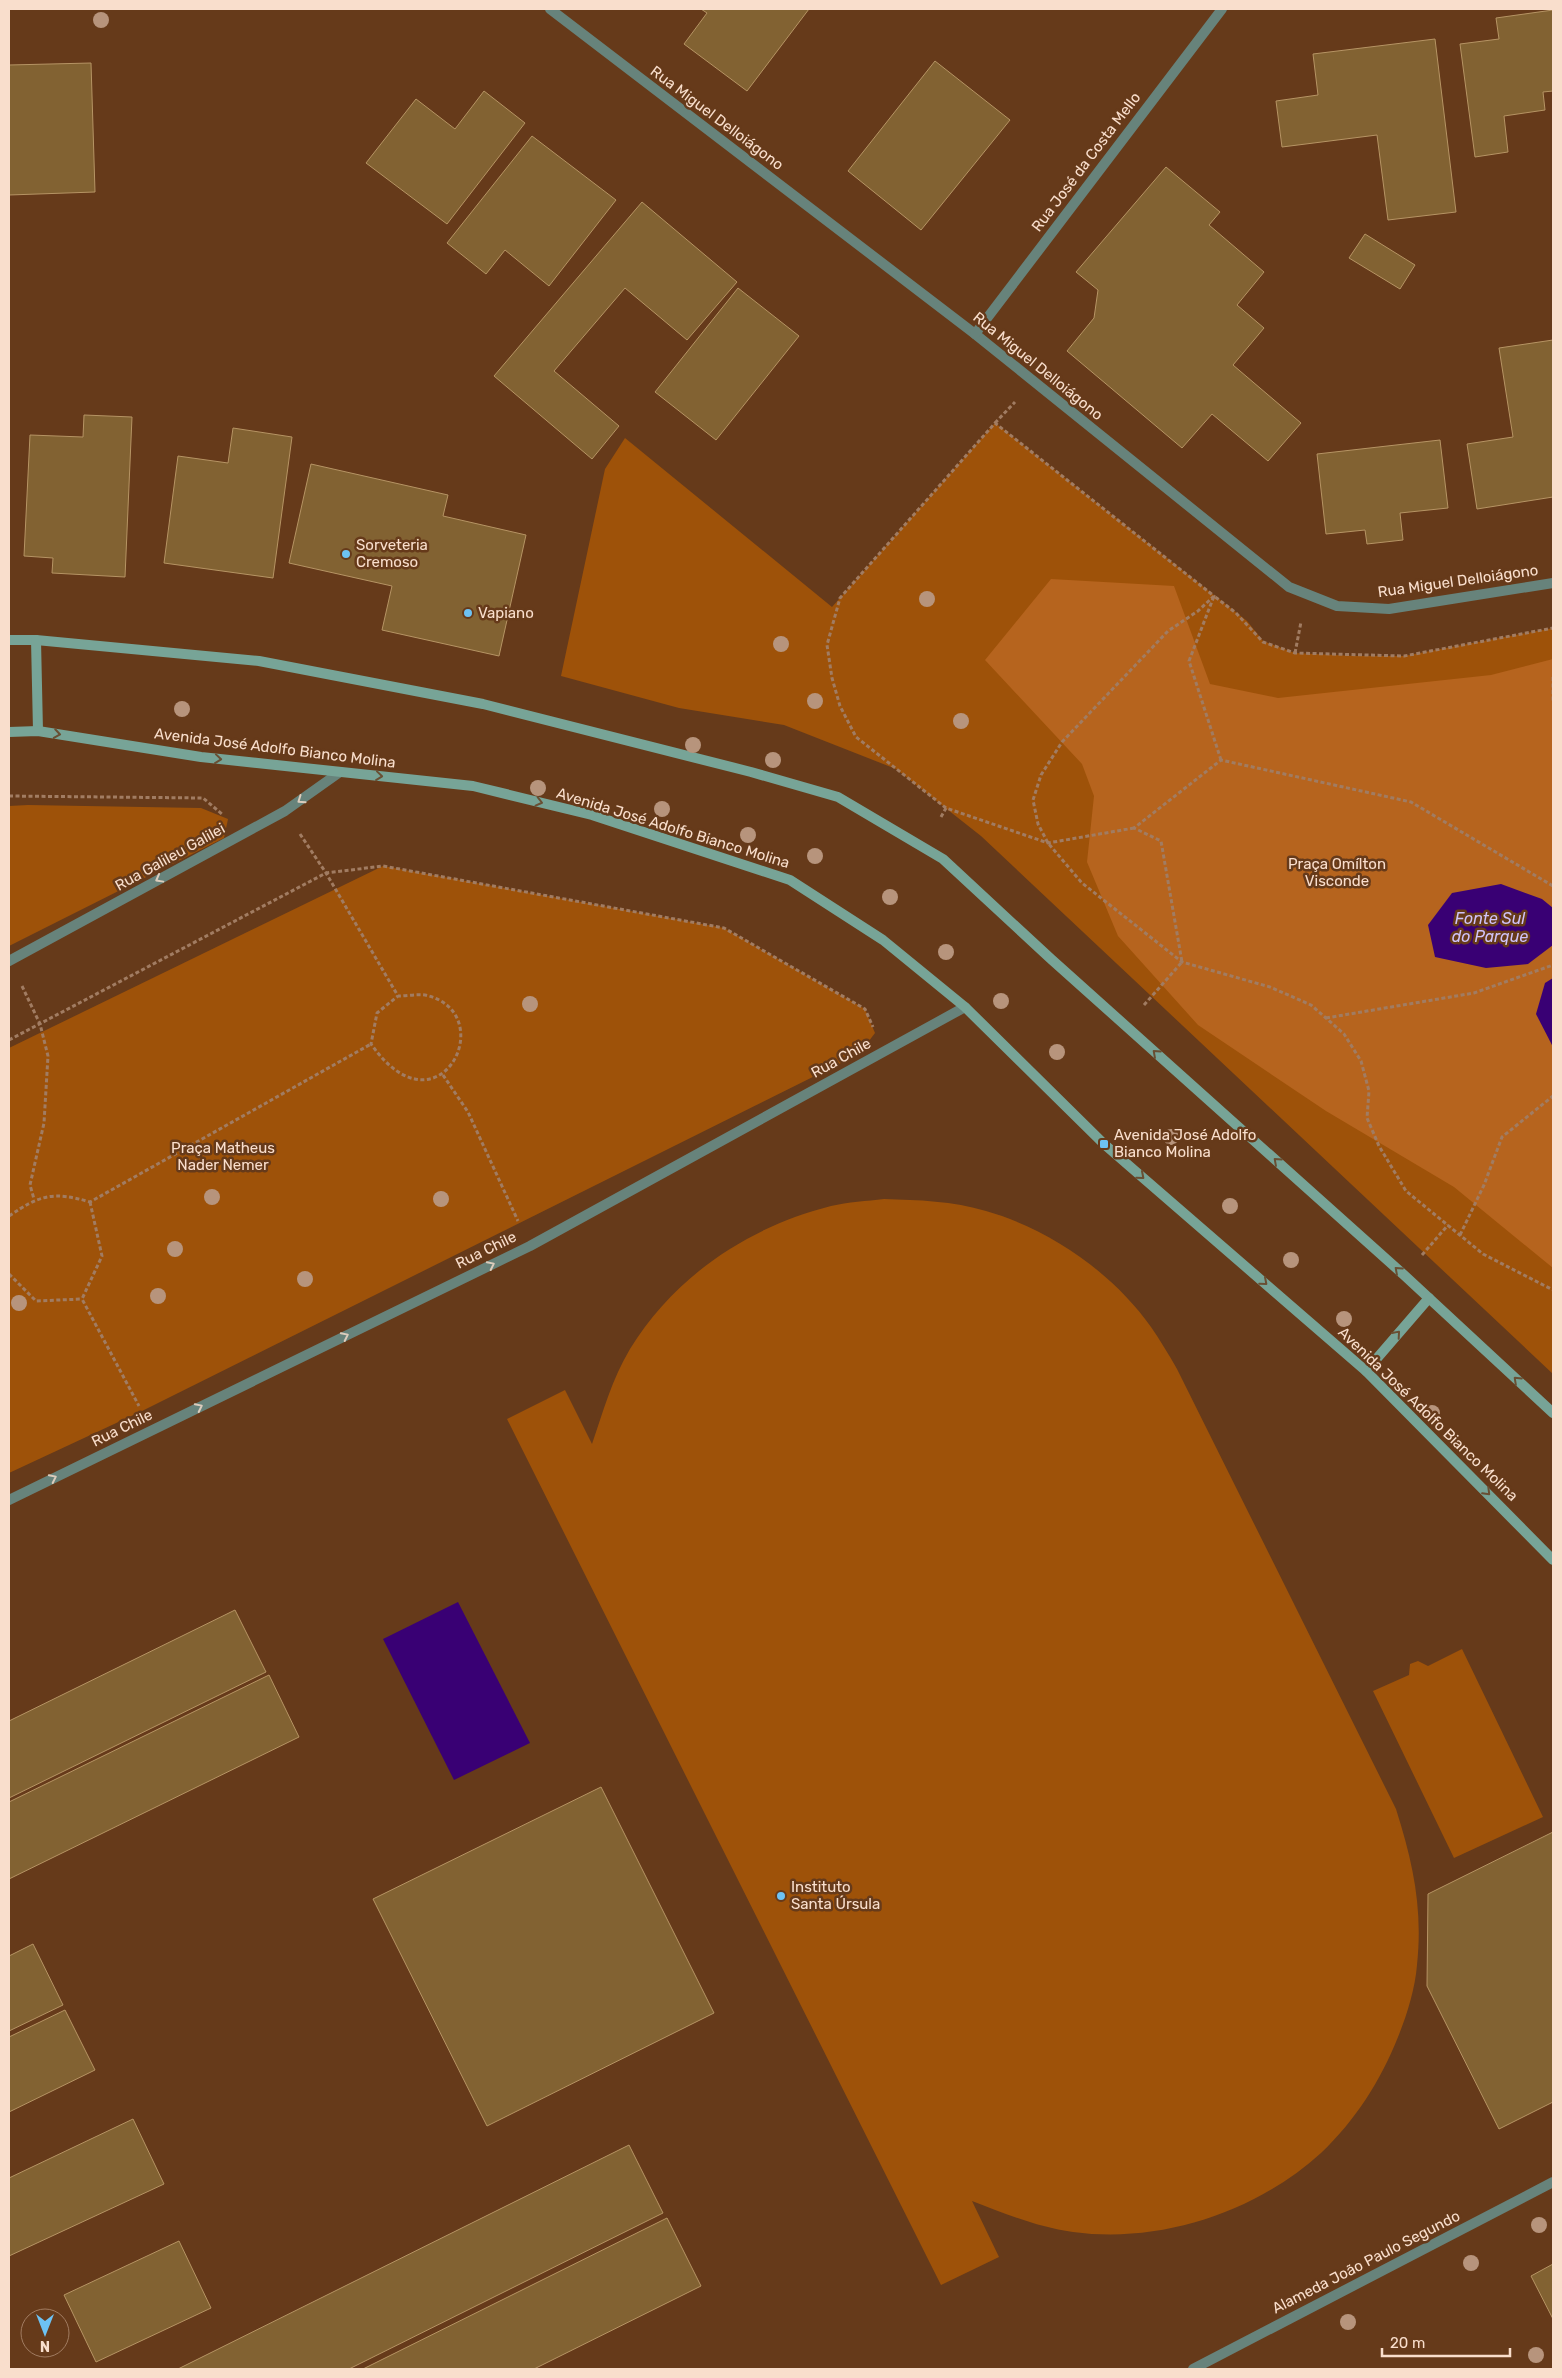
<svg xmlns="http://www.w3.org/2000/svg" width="1562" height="2378" font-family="Rubik,sans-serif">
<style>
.green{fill:#9e5209}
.forest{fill:#b6641e}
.water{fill:#390074}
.building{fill:#826232;stroke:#b69464}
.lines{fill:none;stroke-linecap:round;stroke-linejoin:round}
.path{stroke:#a17c62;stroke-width:3;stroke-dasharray:4 2.5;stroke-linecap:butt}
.street{stroke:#67837b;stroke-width:10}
.secondary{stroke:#77a497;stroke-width:10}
.tree{fill:#b7947c}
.oneway{stroke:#694f33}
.oneway2{stroke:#dcccbc}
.poi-dot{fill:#6dc2f3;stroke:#663a1a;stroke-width:2}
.labels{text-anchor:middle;stroke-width:5;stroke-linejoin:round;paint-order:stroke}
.street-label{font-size:15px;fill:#f9decc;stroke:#663a1a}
.poi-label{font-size:15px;fill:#f9decc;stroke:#663a1a;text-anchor:start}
.park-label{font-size:15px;fill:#fadecc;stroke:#663a1a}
.water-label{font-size:16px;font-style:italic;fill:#d0c3fa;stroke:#663a1a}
</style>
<rect width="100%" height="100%" fill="#663a1a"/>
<g class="green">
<path d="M995,423L1247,621L1263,641L1295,653L1355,656H1404L1553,628V1374L981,836L896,769L784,725L679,708L561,676L605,469L625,438L832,607Z"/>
<path d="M28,805L201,808L228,819L224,838L9,946V806Z"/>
<path d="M383,866L724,928L865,1009L875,1033L859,1054L142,1411L9,1473V1048Z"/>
<path d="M884,1199C918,1200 953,1201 986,1211C1049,1229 1112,1272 1151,1327C1160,1340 1169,1355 1177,1369L1396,1809C1413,1863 1423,1908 1417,1965C1415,1989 1407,2015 1398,2037C1381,2080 1355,2121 1321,2153C1256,2212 1161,2244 1073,2232C1037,2227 1006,2214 972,2201L999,2257L941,2285L507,1419L565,1390L592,1444C603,1412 612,1379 630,1349C675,1276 748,1227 831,1206C848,1202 867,1201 884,1199Z"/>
<path d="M1462,1649L1543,1817L1454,1858L1373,1691L1409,1675L1410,1664L1418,1661L1428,1666Z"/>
</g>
<path class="forest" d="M1051,579L1174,586L1210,684L1278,698L1491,675L1553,659V1268L1454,1187L1326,1111L1198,1025L1118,936L1087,862L1094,796L1082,764L985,660Z"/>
<g class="water">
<path d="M1501,884L1542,899L1553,908V945L1528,964L1486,968L1435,957L1428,925L1452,893Z"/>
<path d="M1553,978V1047L1536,1014L1545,983Z"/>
<path d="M458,1602L530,1743L454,1780L383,1639Z"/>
</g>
<g class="building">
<path d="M701,9H809L747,91L684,44L707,13Z"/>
<path d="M1553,10V91L1543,92L1545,110L1504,116L1508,152L1475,157L1460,44L1499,39L1496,18Z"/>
<path d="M1435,39L1456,212L1388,220L1377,135L1282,147L1276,101L1318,95L1313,54Z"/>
<path d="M935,61L1010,120L921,230L848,171Z"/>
<path d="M91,63L95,192L9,195V65Z"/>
<path d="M484,91L525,123L447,224L366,163L416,99L455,129Z"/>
<path d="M532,136L616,200L549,286L505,250L486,274L447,243Z"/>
<path d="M1166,167L1220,212L1209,225L1264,272L1237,305L1264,328L1233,365L1301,423L1268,461L1212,414L1182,448L1067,351L1094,318L1098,290L1076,272Z"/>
<path d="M642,202L737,282L687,340L625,288L554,371L619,426L592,459L494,376Z"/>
<path d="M1365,234L1415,265L1400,289L1349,258Z"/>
<path d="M738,288L799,336L716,440L655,392Z"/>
<path d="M1553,340V497L1477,509L1467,444L1513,437L1499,348Z"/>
<path d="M84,415L132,417L125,577L52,573L53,558L24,556L30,435L83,437Z"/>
<path d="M233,428L292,437L273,578L164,563L178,456L228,463Z"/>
<path d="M1440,440L1448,508L1400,513L1403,540L1367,544L1365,530L1326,534L1317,454Z"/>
<path d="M311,464L448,495L443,516L526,535L499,656L382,630L392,586L289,563Z"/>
<path d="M235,1610L266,1672L9,1798V1721Z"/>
<path d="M269,1675L299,1737L9,1879V1802Z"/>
<path d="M601,1787L714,2013L487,2126L373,1899Z"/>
<path d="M1553,1832V2102L1499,2129L1427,1986L1428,1894Z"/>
<path d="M33,1944L63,2005L9,2031V1956Z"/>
<path d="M65,2010L95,2070L9,2112V2037Z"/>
<path d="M133,2119L164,2184L9,2256V2178Z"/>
<path d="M629,2145L663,2213L349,2369H178Z"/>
<path d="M667,2218L701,2286L534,2369H363Z"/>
<path d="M179,2241L211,2308L96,2362L64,2295Z"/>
<path d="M1553,2264V2319L1531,2276Z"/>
</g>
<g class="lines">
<g class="path">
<path d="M995,423L1015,402"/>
<path d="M1295,653L1301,622"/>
<path d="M1553,677V703"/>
<path d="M1221,760L1189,661L1214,596L1236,613L1263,642L1295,653L1404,656L1553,628"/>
<path d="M9,796L203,798L222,814"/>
<path d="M941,817L946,808"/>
<path d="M1134,828L1048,843L946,808L856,737L840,706L832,678L827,645L840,598L995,423L1214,596L1198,611L1168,631L1062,742L1041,775L1033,800L1038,824L1048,843L1082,883L1182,962L1270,987L1311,1005L1326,1018L1344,1034L1361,1061L1369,1091L1367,1118L1379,1146L1406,1191L1483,1254L1553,1290"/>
<path d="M300,834L326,873L398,996C406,996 416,994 425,995C503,1012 439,1141 371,1044L377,1013L398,996"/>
<path d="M22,986L40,1024L48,1056L44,1123L30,1185L34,1199"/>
<path d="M1144,1005L1182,962L1161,841L1134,828L1221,760L1411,802L1553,886"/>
<path d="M1326,1018L1474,993L1553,965"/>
<path d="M9,1040L326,873L383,866L724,928L865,1009L873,1027"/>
<path d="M443,1075L468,1112L518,1221"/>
<path d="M90,1202L102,1256L82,1299L139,1406"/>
<path d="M9,1216C40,1195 53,1191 90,1202L371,1044"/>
<path d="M1460,1235L1484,1185L1502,1137L1553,1096"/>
<path d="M1422,1255L1448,1225"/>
<path d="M9,1274L36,1301L82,1299"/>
</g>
<g class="street">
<path d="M550,9L975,334L1289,587L1337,606L1389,609L1553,583"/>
<path d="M975,334L1222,9"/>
<path d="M9,961L285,811L340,772"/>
<path d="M9,1500L530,1246L965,1007"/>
<path d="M1193,2369L1553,2182"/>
</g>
<g class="secondary">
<path d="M9,640H36L259,661L483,704L751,772L838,797L943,859L1051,959L1404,1275L1553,1413"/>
<path d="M36,640L38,731"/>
<path d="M9,732L38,731L201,757L473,786L592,815L790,880L883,940L965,1007L1104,1144L1366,1371L1553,1560"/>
<path d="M1366,1371L1429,1298"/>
</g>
</g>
<g class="tree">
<circle cx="101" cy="20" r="8"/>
<circle cx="927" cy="599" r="8"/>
<circle cx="781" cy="644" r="8"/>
<circle cx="815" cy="701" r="8"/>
<circle cx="182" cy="709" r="8"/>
<circle cx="961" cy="721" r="8"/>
<circle cx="693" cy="745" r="8"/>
<circle cx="773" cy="760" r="8"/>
<circle cx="538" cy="788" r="8"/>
<circle cx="662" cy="809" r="8"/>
<circle cx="748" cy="835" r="8"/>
<circle cx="815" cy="856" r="8"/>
<circle cx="890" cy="897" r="8"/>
<circle cx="946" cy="952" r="8"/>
<circle cx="1001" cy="1001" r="8"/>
<circle cx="530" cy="1004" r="8"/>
<circle cx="1057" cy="1052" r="8"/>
<circle cx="1171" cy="1137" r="8"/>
<circle cx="212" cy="1197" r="8"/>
<circle cx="441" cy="1199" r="8"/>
<circle cx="1230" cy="1206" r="8"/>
<circle cx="175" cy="1249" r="8"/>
<circle cx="1291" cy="1260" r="8"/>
<circle cx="305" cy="1279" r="8"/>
<circle cx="158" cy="1296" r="8"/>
<circle cx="19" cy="1303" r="8"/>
<circle cx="1344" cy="1319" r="8"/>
<circle cx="1432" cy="1413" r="8"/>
<circle cx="1539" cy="2225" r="8"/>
<circle cx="1471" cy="2263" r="8"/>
<circle cx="1348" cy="2322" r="8"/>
<circle cx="1536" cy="2355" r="8"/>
</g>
<defs><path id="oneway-chevron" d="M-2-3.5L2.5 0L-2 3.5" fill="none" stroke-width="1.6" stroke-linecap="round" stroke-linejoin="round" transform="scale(1.25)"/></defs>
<g class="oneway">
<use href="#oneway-chevron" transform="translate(57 734) rotate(9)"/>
<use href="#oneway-chevron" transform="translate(218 759) rotate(6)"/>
<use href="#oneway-chevron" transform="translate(379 776) rotate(6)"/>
<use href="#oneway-chevron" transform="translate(539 802) rotate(14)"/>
<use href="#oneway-chevron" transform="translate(1156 1053) rotate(-138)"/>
<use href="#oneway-chevron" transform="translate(1277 1161) rotate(-138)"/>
<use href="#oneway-chevron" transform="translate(1141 1176) rotate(41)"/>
<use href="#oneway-chevron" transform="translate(1398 1270) rotate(-138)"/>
<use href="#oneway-chevron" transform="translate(1264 1282) rotate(41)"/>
<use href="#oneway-chevron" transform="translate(1397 1334) rotate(-49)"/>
<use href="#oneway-chevron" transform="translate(1517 1380) rotate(-137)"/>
<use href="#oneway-chevron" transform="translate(1487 1492) rotate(45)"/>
</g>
<g class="oneway2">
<use href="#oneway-chevron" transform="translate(301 800) rotate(145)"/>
<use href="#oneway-chevron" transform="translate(159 879) rotate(151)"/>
<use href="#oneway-chevron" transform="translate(491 1265) rotate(-26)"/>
<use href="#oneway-chevron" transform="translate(345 1336) rotate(-26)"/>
<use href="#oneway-chevron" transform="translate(199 1407) rotate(-26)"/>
<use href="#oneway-chevron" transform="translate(53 1478) rotate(-26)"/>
</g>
<g class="poi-dot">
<circle cx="346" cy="554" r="5"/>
<circle cx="468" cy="613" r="5"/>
<rect x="1099" y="1139" width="10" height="10" rx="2.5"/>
<circle cx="781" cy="1896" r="5"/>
</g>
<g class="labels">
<g class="street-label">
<text transform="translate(717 118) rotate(37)" y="5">Rua Miguel Delloiágono</text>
<text transform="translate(1086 162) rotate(-53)" y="5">Rua José da Costa Mello</text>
<text transform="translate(1038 366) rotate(39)" y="5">Rua Miguel Delloiágono</text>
<text transform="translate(1458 581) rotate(-8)" y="5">Rua Miguel Delloiágono</text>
<text transform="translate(275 748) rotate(7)" y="5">Avenida José Adolfo Bianco Molina</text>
<text transform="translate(673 828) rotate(17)" y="5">Avenida José Adolfo Bianco Molina</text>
<text transform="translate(170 857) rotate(-29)" y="5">Rua Galileu Galilei</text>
<text transform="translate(841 1058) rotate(-29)" y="5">Rua Chile</text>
<text transform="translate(486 1250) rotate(-26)" y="5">Rua Chile</text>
<text transform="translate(1428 1414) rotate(44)" y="5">Avenida José Adolfo Bianco Molina</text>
<text transform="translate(122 1428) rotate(-26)" y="5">Rua Chile</text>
<text transform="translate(1366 2262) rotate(-27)" y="5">Alameda João Paulo Segundo</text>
</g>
<g class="poi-label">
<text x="356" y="550">Sorveteria<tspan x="356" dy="17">Cremoso</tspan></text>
<text x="478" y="618">Vapiano</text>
<text x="1114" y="1140">Avenida José Adolfo<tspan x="1114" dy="17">Bianco Molina</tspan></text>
<text x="791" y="1892">Instituto<tspan x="791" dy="17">Santa Úrsula</tspan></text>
</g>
<g class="park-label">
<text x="1337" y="869">Praça Omílton<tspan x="1337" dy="17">Visconde</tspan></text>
<text x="223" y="1153">Praça Matheus<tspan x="223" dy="17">Nader Nemer</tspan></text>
</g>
<g class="water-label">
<text x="1490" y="924">Fonte Sul<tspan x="1490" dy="18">do Parque</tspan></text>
</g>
</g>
<rect width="1562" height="2378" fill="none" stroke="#f9decc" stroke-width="20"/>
<g transform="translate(45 2333) rotate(180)"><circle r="24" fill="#663a1a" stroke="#a17c61"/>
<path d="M0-4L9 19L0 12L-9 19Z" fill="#6dc2f3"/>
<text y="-8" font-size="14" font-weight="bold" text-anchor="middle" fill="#f9decc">N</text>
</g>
<path d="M1382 2348v8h128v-8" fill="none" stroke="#f9decc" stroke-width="2.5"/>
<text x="1390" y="2348" font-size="15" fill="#f9decc" stroke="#663a1a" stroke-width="4" paint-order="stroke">20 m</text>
</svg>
